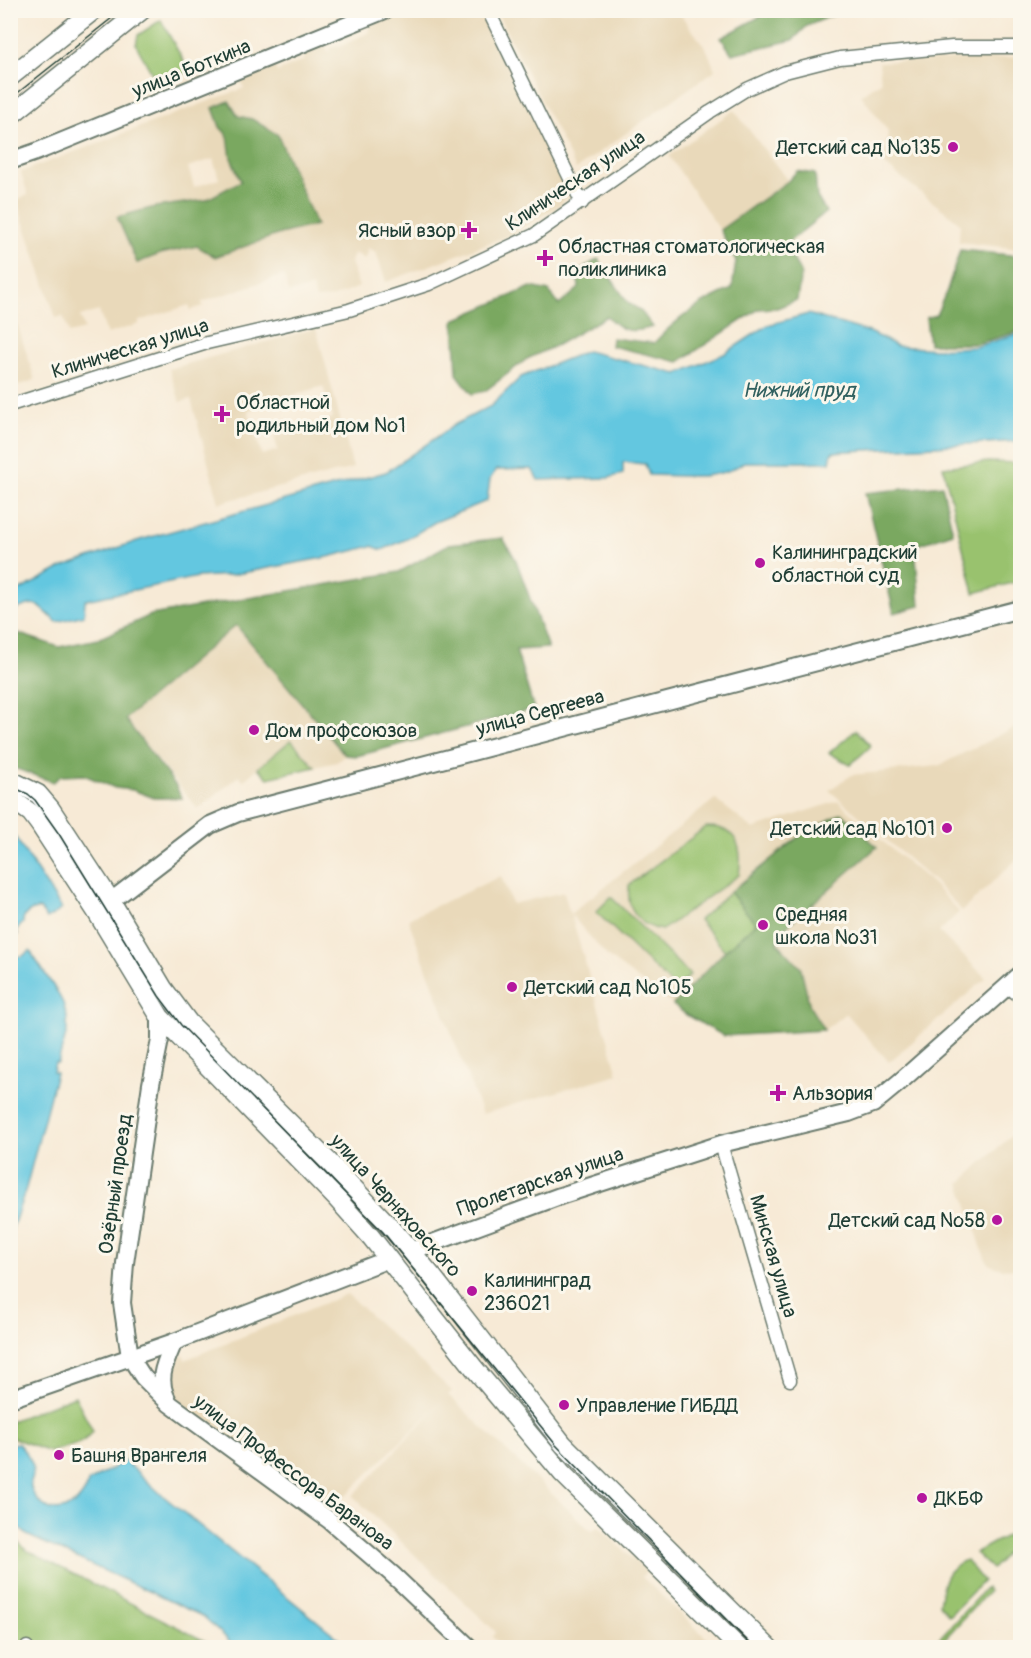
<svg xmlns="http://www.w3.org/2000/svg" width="1031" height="1658" font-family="Pangolin,sans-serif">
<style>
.built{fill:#e9d9ba;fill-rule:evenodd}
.green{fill:#99c26e;stroke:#5c8051;stroke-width:1.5}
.forest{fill:#7aa861;stroke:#4c724a;stroke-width:1.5}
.water{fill:#63c7e0;stroke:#41828a;stroke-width:1.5}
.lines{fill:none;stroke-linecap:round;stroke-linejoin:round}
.street-casing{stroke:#6b7a6d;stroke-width:15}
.secondary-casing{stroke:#6b7a6d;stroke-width:20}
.primary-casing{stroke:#6b7a6d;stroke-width:21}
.street{stroke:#fff;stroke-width:12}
.secondary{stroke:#fff;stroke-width:16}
.primary{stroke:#fff;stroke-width:18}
.tram{stroke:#1f3d34;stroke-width:1.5}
.poi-dot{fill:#b5179e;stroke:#fbf7ec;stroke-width:2}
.labels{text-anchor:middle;stroke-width:6;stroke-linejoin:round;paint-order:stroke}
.street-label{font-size:20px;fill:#1f3d34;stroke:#fbf7ec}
.poi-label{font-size:20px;fill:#1f3d34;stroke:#fbf7ec;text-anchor:start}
.water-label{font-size:21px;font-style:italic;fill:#30605f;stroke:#fbf7ec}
</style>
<rect width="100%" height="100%" fill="#fbf7ec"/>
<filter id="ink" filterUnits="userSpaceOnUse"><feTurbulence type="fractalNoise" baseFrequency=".0167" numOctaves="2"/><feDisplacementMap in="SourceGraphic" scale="12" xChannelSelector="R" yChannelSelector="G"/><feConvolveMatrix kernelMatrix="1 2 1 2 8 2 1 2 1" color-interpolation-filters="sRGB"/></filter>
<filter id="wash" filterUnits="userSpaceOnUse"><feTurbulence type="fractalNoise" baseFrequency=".008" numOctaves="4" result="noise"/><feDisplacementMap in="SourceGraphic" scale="24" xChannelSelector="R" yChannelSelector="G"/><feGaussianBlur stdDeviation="1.35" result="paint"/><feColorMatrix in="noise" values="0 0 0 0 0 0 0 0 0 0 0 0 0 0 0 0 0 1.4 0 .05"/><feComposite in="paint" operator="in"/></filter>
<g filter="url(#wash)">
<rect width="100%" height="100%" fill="#f7ead6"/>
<g class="built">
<path d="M400,10L482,11L570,193L559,206L510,235L386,282L376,252L368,248L365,259L354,253L350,262L359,287L331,298L316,299L312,287L289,293L284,275L202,302L203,306L191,310L189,305L139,321V324L107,334L99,311L80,316L84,329L69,333L63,316L56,318L16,200L28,195L21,172L244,88L241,81L275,67L277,72L305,60L303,54L325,45L328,52H330L329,49L338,45L339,47L370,32L368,27ZM213,159L219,179L194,187L188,167Z"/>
<path d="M496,11H678L707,50L715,70L576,169Z"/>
<path d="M1020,57V249L959,242L960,223L884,164L888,131L861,95L881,82L879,62Z"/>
<path d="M734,110L788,181L720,230L669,156Z"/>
<path d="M11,304L35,380L11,388H10Z"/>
<path d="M316,328L353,468L219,503L191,399L180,402L169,369ZM323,386L333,418L274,436L278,450L262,455L248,410Z"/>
<path d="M236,625L345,755L337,762L315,767L291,740L243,781L239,776L198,809L125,719Z"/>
<path d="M1020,725V856L962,911L935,882L829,790L852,775L938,766Z"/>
<path d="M715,799L753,829L838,801L881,840L932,883L959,912L939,932L986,978L889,1062L846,1013L824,1030L724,1036L688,1016L608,957L571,915L618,1074L482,1114L408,919L501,876L512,904L564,892L570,914Z"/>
<path d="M1020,1128V1268L1002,1269L990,1265L985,1258L960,1183Z"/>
<path d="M347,1294L452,1391L448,1395L592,1532L598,1526L646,1571L642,1577L716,1647H504L492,1637L496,1632L353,1496L442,1401L327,1514L176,1399L168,1390L166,1371L174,1360L183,1355L185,1360Z"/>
</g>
<g class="green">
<path d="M161,20L189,71L159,86L136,45L138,35Z"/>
<path d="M988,462L1020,463V581L974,593L943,467Z"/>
<path d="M856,730L871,746L850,765L829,753Z"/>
<path d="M291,740L315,767L268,778L258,768Z"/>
<path d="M706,827C738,826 743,848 739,875L662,930C638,926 626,910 629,885Z"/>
<path d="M730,892L756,923L725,951L699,920Z"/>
<path d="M611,897L690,975L676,989L596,912Z"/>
<path d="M75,1396L93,1431C83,1447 66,1446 49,1452L11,1437V1421Z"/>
<path d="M1020,1528V1538L992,1569L975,1553Z"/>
<path d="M10,1534L26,1550L205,1641L211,1647H11Z"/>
<path d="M966,1560L983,1581L949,1616L939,1604C943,1582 944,1569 966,1560Z"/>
<path d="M986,1588L989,1591L937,1647H931Z"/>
</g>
<g class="forest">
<path d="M770,11V10L843,11L807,26L793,40L732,54L721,38Z"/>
<path d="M229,101L238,116L252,119L278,135L316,225L280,234L215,257L197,246L160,254L137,263L117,217L155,207L206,200L241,181L231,158L228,136L220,127L213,108Z"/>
<path d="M797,171L815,174L817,197L826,212L785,245L801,273L797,300L777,308L759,309L679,362L611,346L612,338L654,343C677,318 701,301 732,289L736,261L720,230L788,181Z"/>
<path d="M960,250L1020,256V331L976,344H929L926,318L936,315L947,290Z"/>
<path d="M598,259L628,303L640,310L653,327C632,333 622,333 607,316L557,345L527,359L485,391L472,394L457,374L454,320L531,287L549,291L559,305L579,288L577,272Z"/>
<path d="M942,485L953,533L915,546L920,606L894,613L865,493Z"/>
<path d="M503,538L516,560L548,648L516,650L534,709L357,756L345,755L236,625L125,719L176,786L182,798H154L133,790L115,788L84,775L61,776L53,782L11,767V631L59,647L98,639L151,615L399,572L449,544Z"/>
<path d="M842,813L877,847L779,933L778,943L801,968L810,1007L824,1030L724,1036L688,1016L673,1005L725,951L756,924L730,892L801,835Z"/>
</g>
<g class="water">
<path d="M808,314L872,333L897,346L936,349L975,347L1020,333V441L832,452L830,462H744C720,482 679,475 649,475L645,464L623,462V474L608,478L538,480L532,469L496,470L490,479L487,501L435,522L407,539L382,550L372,546L328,557L231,575L198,577L85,600L84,615L57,622C33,602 42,600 11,611V595L61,568L140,540L386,472L456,424L491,406L521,377L587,351L677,374L724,354L768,325Z"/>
<path d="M10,829L62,909L47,919L40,909C32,909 22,914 23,923L16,930L18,934L11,938Z"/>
<path d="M30,951L56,990L63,1003L67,1017V1031L58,1063H55L53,1072L56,1073L26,1188L11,1232V952L14,955L21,957Z"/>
<path d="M18,1443C22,1449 32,1459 33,1467C33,1479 26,1484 36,1498C52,1521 83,1507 88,1482L125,1461L162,1495L349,1647H236L204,1617L27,1535L11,1520V1444Z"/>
</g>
</g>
<g filter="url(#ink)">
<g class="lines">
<defs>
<g id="street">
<path d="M488,10L582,203"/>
<path d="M10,405L207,343L349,310L429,284L534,235L710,112L747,89L785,72L840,58L952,47H1020"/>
<path d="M1008,986L1020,997"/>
<path d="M721,1144L790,1380"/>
<path d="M27,1648V1647"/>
</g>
<g id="secondary">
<path d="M10,161L36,152L385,10"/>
<path d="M111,901L210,825L238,813L1020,609"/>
<path d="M160,1017V1040L151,1084L125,1263L122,1303L130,1357L143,1377L170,1404L329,1520L392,1574L470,1648"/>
<path d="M411,1251L560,1196L721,1144L849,1113L873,1104L902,1080L1020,975"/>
<path d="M10,1399L174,1342L389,1259"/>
<path d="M168,1401C156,1379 165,1363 174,1342"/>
</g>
<g id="primary">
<path d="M10,77L94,10"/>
<path d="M10,116L142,10"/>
<path d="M10,780L38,794L50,808L111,901L163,988L189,1023L328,1161L393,1230L432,1276L563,1444L769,1648"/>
<path d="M10,798L31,813L40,825L96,911L160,1017L337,1199L371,1237L474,1368L562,1473L739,1648"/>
</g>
</defs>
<use href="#street" class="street-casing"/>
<use href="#secondary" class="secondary-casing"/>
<use href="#primary" class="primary-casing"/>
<use href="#street" class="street"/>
<use href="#secondary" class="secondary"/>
<use href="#primary" class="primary"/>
<g class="tram">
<path d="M10,99L122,10"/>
<path d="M10,786L28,794L35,800L59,834L159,996L181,1025L383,1232L556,1445L754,1648"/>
</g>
</g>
</g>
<g class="poi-dot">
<circle cx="953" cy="147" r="6"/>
<path d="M466 221h6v6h6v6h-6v6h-6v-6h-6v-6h6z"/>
<path d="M542 249h6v6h6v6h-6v6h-6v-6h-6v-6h6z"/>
<path d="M219 405h6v6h6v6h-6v6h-6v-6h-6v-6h6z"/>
<circle cx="760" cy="563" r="6"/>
<circle cx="254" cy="730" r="6"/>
<circle cx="947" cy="828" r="6"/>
<circle cx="763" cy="925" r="6"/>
<circle cx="512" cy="987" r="6"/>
<path d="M775 1084h6v6h6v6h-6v6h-6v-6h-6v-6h6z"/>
<circle cx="997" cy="1220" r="6"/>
<circle cx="472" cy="1291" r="6"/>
<circle cx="564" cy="1405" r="6"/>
<circle cx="59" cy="1455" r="6"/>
<circle cx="922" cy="1498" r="6"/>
</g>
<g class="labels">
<g class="street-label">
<text transform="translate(191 68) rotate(-22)" y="7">улица Боткина</text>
<text transform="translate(575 180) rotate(-34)" y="7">Клиническая улица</text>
<text transform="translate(130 348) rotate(-17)" y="7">Клиническая улица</text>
<text transform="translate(540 712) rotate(-15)" y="7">улица Сергеева</text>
<text transform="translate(540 1181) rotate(-19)" y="7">Пролетарская улица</text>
<text transform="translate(115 1184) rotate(-82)" y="7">Озёрный проезд</text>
<text transform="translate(396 1205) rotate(48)" y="7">улица Черняховского</text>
<text transform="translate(774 1256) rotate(74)" y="7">Минская улица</text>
<text transform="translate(294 1472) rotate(37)" y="7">улица Профессора Баранова</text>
</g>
<g class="poi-label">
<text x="941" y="154" text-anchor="end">Детский сад №135</text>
<text x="456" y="237" text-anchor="end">Ясный взор</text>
<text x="558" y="253">Областная стоматологическая<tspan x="558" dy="23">поликлиника</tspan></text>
<text x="236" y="409">Областной<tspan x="236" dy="23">родильный дом №1</tspan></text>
<text x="772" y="559">Калининградский<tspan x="772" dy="23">областной суд</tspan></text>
<text x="266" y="737">Дом профсоюзов</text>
<text x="935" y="835" text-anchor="end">Детский сад №101</text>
<text x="775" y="921">Средняя<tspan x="775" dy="23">школа №31</tspan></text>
<text x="524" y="994">Детский сад №105</text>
<text x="792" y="1100">Альзория</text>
<text x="985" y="1227" text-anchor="end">Детский сад №58</text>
<text x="484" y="1287">Калининград<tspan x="484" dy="23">236021</tspan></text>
<text x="576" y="1412">Управление ГИБДД</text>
<text x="71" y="1462">Башня Врангеля</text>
<text x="934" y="1505">ДКБФ</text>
</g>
<g class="water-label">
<text x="799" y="397">Нижний пруд</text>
</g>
</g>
<rect width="1031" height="1658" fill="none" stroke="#fbf7ec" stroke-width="36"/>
</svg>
